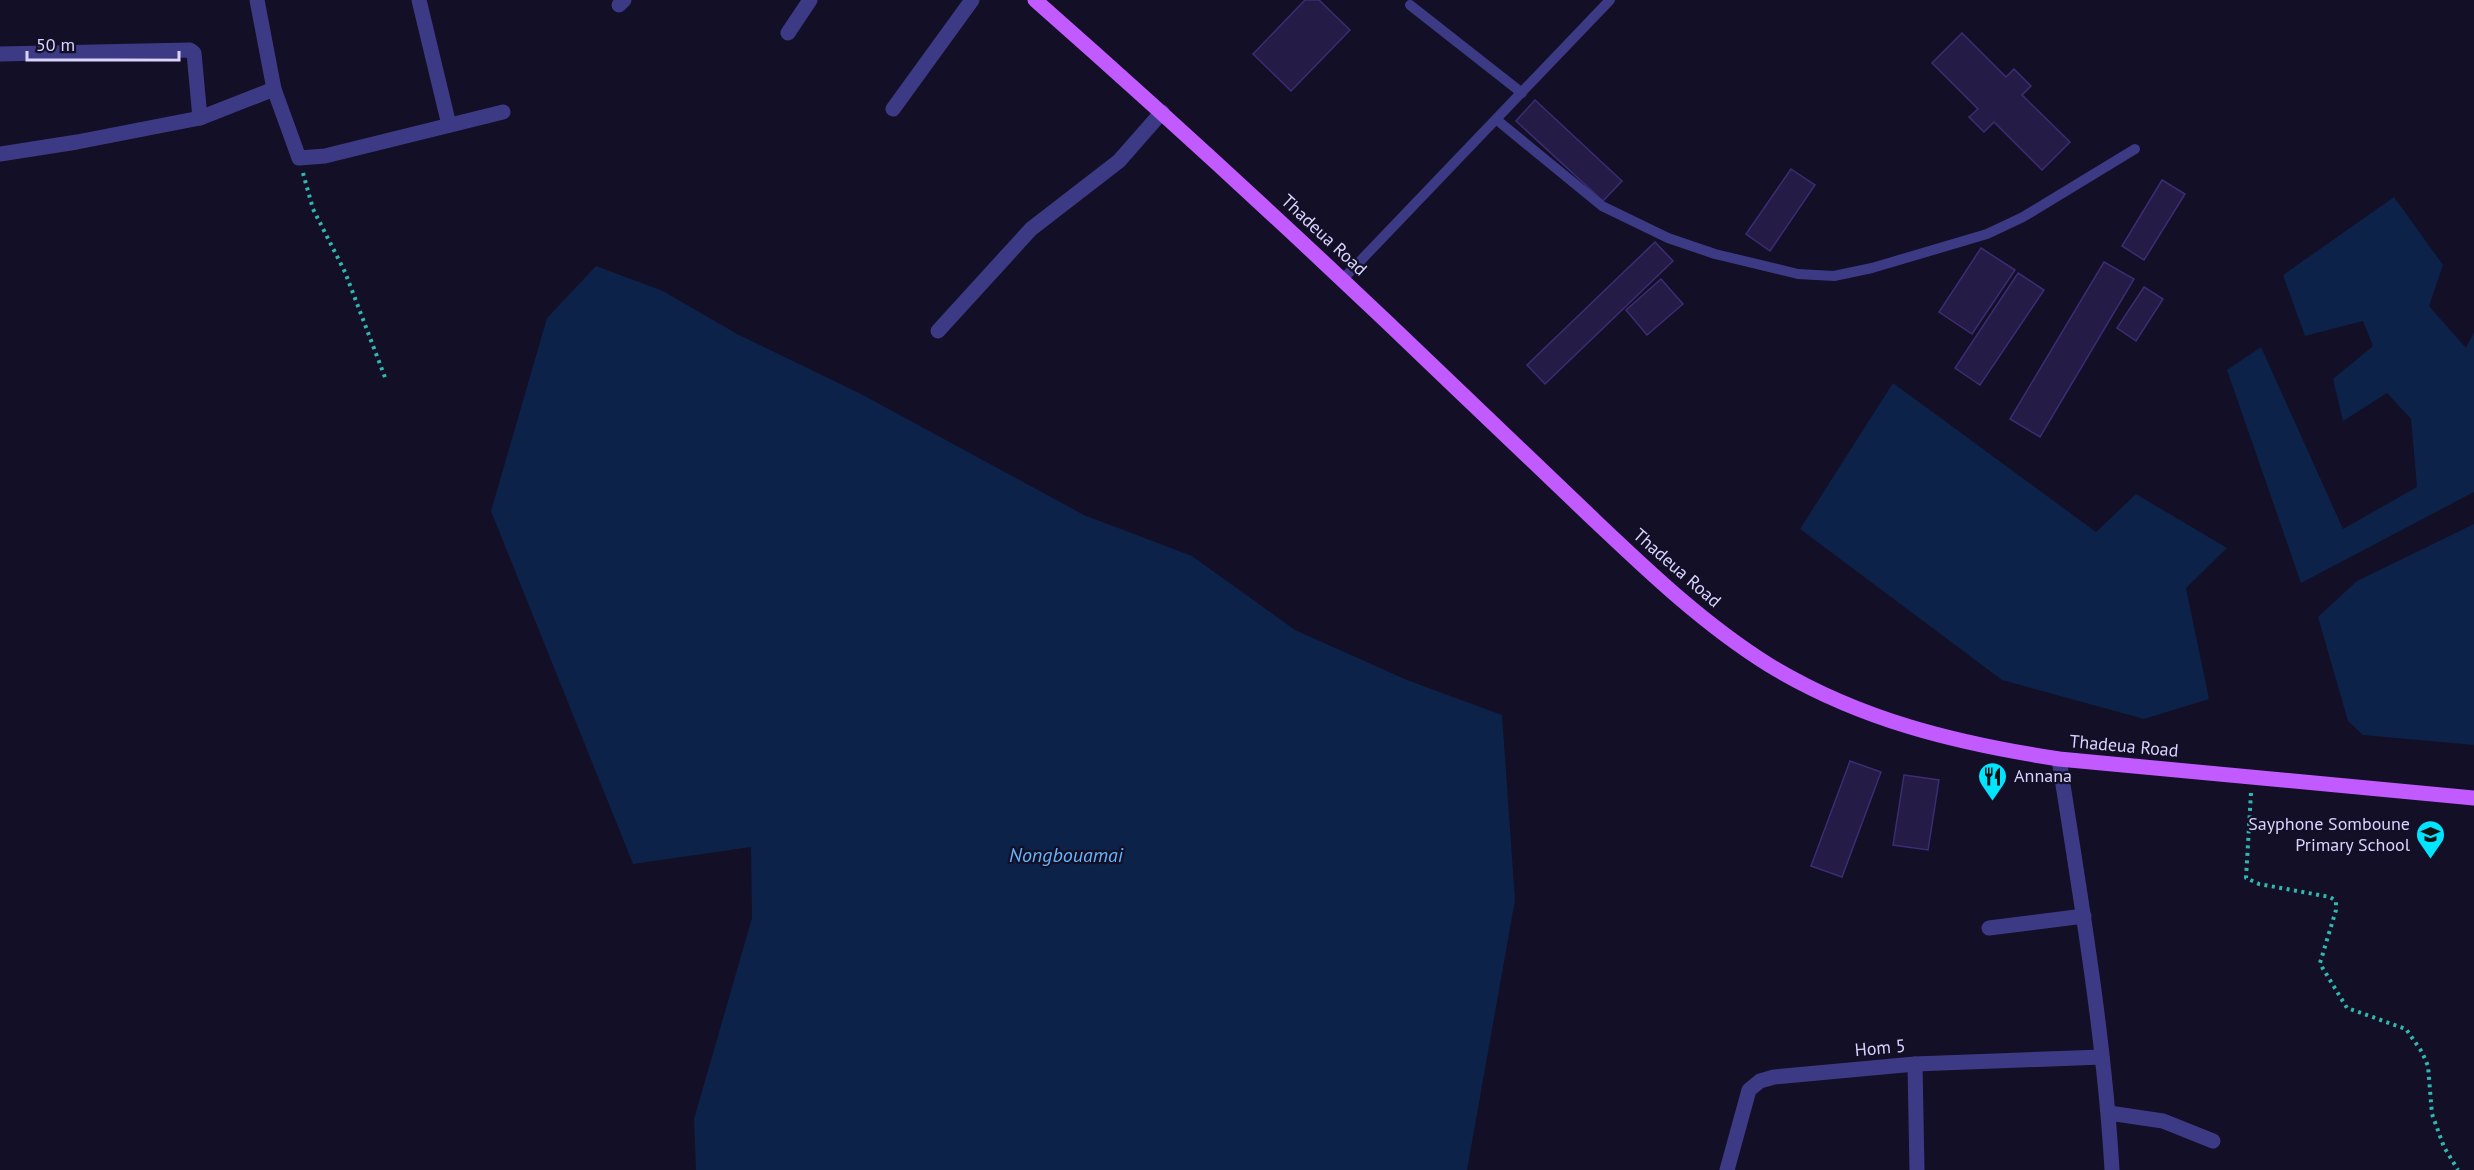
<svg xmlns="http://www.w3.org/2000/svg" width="2474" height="1170" font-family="'PT Sans',sans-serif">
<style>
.water{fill:#0c2248}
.building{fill:#241b47;stroke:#3b2d73;stroke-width:1.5}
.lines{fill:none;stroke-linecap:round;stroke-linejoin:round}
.path{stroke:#2fb8b0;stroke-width:4;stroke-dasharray:3 4.5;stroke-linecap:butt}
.service{stroke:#3d3a85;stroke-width:10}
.minor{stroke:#3d3a85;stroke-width:15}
.primary{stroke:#c25bff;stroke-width:15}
.labels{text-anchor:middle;stroke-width:4.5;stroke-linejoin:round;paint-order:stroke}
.street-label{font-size:18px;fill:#d9d4ff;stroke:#130f26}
.poi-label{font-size:18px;fill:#d9d4ff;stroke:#130f26;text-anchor:start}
.water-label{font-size:20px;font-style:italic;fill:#62b6ff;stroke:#130f26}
</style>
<rect width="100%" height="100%" fill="#130f26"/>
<g class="water">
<path d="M2394,197L2443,265L2429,306L2466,348L2474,332V492L2301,583L2227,370L2261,347L2343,529L2417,487L2411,419L2387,393L2343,421L2333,379L2373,346L2363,321L2305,336L2283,275Z"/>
<path d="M596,266L663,291L737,334L861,394L1084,515L1192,556L1295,630L1407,680L1502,715L1515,900L1467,1170H696L694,1119L752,918L751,847L633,864L491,511L547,318Z"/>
<path d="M1893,383L2096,532L2136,494L2227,548L2186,588L2209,699L2144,719L2002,680L1800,529Z"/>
<path d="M2474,524V745L2363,735L2348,721L2318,617L2357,581Z"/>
</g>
<g class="building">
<path d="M1305,0H1319L1350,30L1291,91L1253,54Z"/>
<path d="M1962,33L2006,77L2014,69L2031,86L2022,95L2070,142L2042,170L1994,122L1984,132L1969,117L1978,109L1932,63Z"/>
<path d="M1535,100L1622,181L1603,201L1516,121Z"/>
<path d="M1791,169L1815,185L1770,251L1746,234Z"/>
<path d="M2162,180L2185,194L2144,260L2122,246Z"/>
<path d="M1655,242L1673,261L1545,384L1527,365Z"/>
<path d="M1981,248L2015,270L1972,334L1939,312Z"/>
<path d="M2104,262L2134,279L2040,437L2010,419Z"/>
<path d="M2018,273L2044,290L1980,385L1955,368Z"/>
<path d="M1661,279L1683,304L1647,335L1626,310Z"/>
<path d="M2144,287L2163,299L2136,341L2117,328Z"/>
<path d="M1850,761L1881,772L1842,877L1811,866Z"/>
<path d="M1904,775L1939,780L1928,850L1893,845Z"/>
</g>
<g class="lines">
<g class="path">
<path d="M303,173L313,209L345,272L386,380"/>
<path d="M2251,793L2246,878L2259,884L2330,897L2336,901V910L2320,963L2322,967L2347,1008L2406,1029L2422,1052L2428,1066L2432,1114L2444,1147L2458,1170"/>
</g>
<g class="service">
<path d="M1410,5L1522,93"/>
<path d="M1497,120L1602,206L1668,238L1715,254L1798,274L1834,276L1872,268L1987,234L2023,217L2135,149"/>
<path d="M1343,279L1610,0"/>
</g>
<g class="minor">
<path d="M257,0L274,89L299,158L325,156L503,112"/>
<path d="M419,0L449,125"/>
<path d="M619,5L624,0"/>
<path d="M788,33L810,0"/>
<path d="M0,54L190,50L194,53L200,118"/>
<path d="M893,109L972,0"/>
<path d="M0,154L77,142L200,118L274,89"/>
<path d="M938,331L1031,229L1119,161L1162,112"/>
<path d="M2059,759C2080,895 2104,1032 2112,1170"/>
<path d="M1989,928L2084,916"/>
<path d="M1915,1064L1917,1170"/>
<path d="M2109,1113L2163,1121L2213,1141"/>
<path d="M1727,1170L1749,1090L1760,1081L1774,1077L1915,1064L2102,1057"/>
</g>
<path class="primary" d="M1035,0C1179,127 1319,256 1457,389C1501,431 1545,473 1589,515C1646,569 1702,623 1769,665C1860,720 1955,743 2059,759L2474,798"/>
</g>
<defs>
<symbol id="restaurant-pin" viewBox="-11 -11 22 30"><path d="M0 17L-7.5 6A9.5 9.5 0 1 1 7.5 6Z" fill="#00e5ff" stroke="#130f26"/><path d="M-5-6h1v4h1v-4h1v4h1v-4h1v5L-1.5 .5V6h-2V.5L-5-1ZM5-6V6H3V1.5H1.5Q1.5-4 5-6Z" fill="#111"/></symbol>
<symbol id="school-pin" viewBox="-11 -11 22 30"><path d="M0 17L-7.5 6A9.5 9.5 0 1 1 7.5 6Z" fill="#00e5ff" stroke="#130f26"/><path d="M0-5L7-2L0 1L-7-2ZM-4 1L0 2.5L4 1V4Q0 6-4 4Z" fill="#111"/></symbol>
</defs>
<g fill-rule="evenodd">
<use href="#restaurant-pin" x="1976" y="760" width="33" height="45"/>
<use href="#school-pin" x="2414" y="818" width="33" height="45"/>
</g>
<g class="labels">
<g class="street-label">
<text transform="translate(1324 235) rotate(43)" y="6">Thadeua Road</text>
<text transform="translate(1677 568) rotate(41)" y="6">Thadeua Road</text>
<text transform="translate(2124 746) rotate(5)" y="6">Thadeua Road</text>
<text transform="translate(1880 1048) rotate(-5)" y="6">Hom 5</text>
</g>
<g class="poi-label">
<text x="2014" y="782">Annana</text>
<text x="2410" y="830" text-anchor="end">Sayphone Somboune<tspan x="2410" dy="21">Primary School</tspan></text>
</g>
<g class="water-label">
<text x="1066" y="862">Nongbouamai</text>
</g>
</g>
<path d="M27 51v9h152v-9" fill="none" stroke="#d9d4ff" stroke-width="3"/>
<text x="36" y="51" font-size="18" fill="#d9d4ff" stroke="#130f26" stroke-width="4.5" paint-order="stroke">50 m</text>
</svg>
